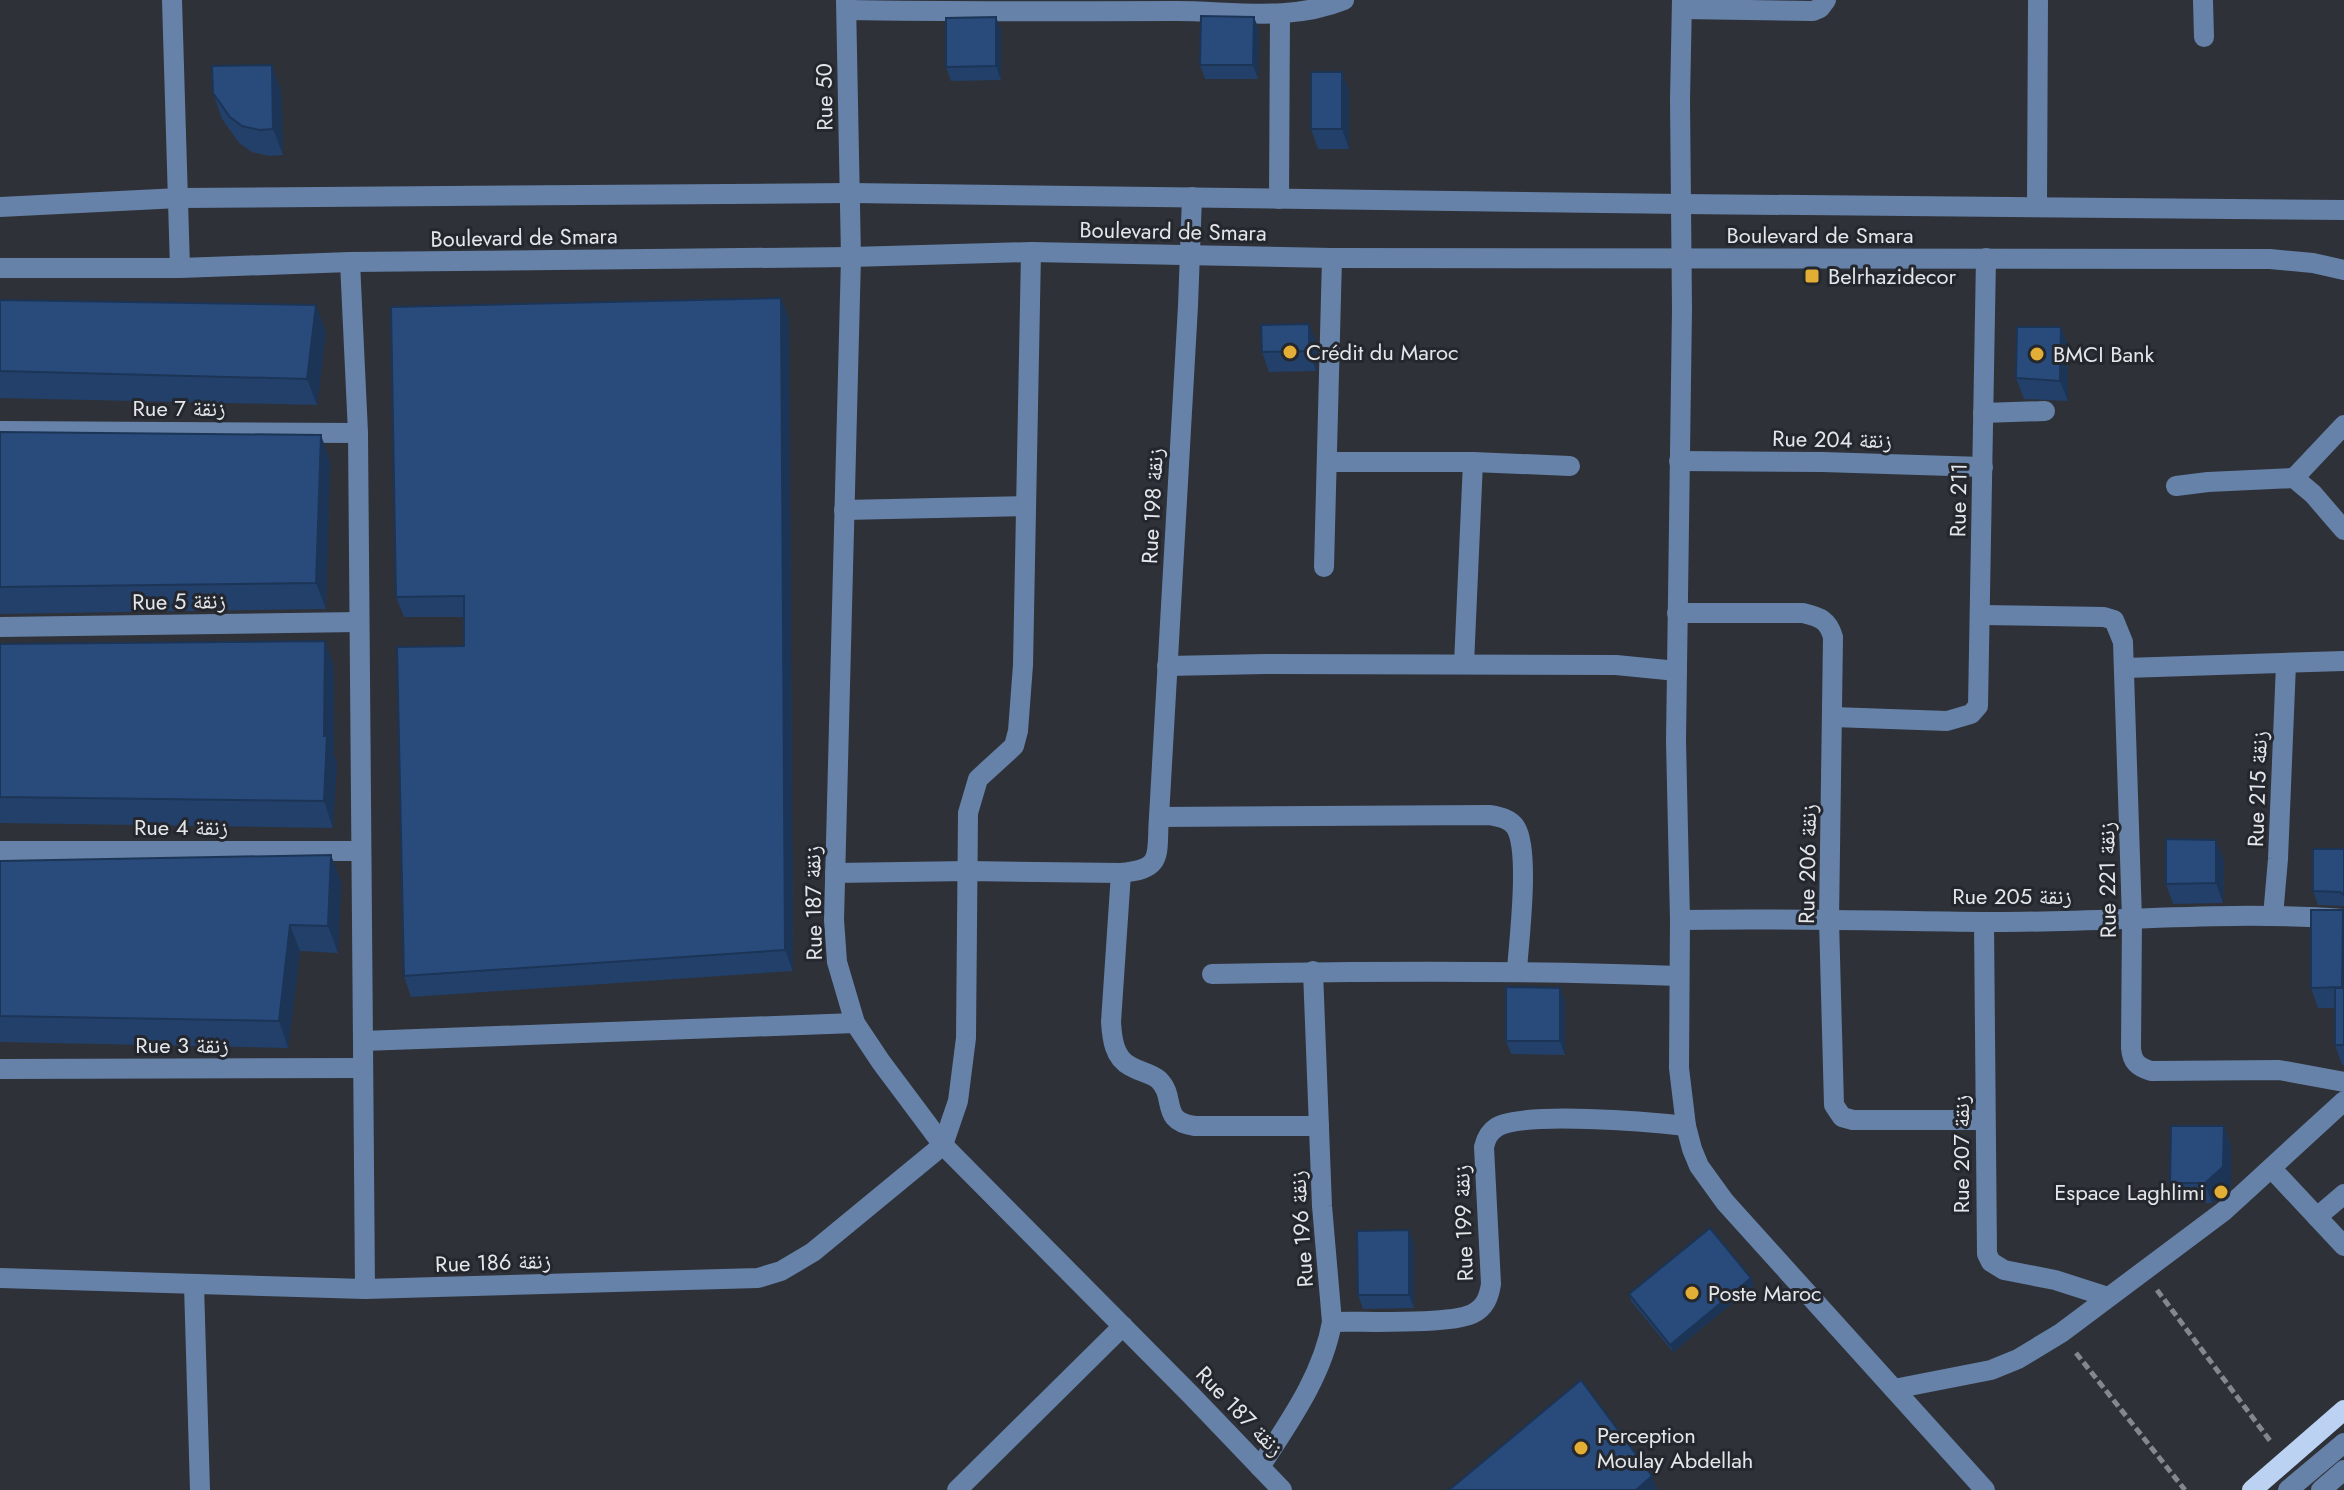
<svg xmlns="http://www.w3.org/2000/svg" width="2344" height="1490" font-family="Jost,'Noto Naskh Arabic',sans-serif">
<style>
.lines{fill:none;stroke-linecap:round;stroke-linejoin:round}
.path{stroke:#84878c;stroke-width:5;stroke-dasharray:8 4;stroke-linecap:butt}
.minor{stroke:#6682a9;stroke-width:20}
.major{stroke:#bbd2f2;stroke-width:20}
.wall{fill:#22406a}
.shaded-wall{fill:#1c3456}
.building{fill:#284b7b;stroke:#1c3456;stroke-width:2}
.poi-dot{fill:#e3ae35;stroke:#24272d;stroke-width:3}
.labels{text-anchor:middle;stroke-width:6;stroke-linejoin:round;paint-order:stroke}
.street-label{font-size:22px;fill:#e4e7ea;stroke:#24272d}
.poi-label{font-size:22px;fill:#e4e7ea;stroke:#24272d;text-anchor:start}
</style>
<rect width="100%" height="100%" fill="#2e3137"/>
<g class="lines">
<g class="path">
<path d="M2157,1290L2271,1442"/>
<path d="M2076,1353L2185,1490"/>
</g>
<g class="minor">
<path d="M172,0L180,268"/>
<path d="M846,0L851,257L834,920L837,962L855,1023L881,1062L943,1145L1191,1395L1282,1490"/>
<path d="M1682,0L1680,100L1682,309L1676,741L1680,920L1679,1068L1686,1126L1692,1149L1699,1166L1725,1202L1985,1490"/>
<path d="M2203,0L2204,37"/>
<path d="M1682,9L1813,11L1820,8L1826,0"/>
<path d="M847,10C957,12 1066,11 1176,11C1233,11 1290,22 1344,0"/>
<path d="M1279,199L1280,14"/>
<path d="M2037,206L2038,0"/>
<path d="M0,207L179,198L851,193L1683,204L2344,210"/>
<path d="M350,262L358,433L365,1289"/>
<path d="M0,268H180L350,262L851,257L1031,252L1332,258L2270,259L2313,263L2344,270"/>
<path d="M1983,413L2045,411"/>
<path d="M0,431L358,433"/>
<path d="M1679,461L1822,462L1983,467"/>
<path d="M1327,462H1473L1570,466"/>
<path d="M2294,478L2344,425"/>
<path d="M2176,486L2208,482L2294,478L2313,494L2344,530"/>
<path d="M844,510L1026,506"/>
<path d="M1324,567L1332,258"/>
<path d="M1677,613H1803C1820,617 1828,620 1833,637L1829,920L1834,1105L1842,1117L1853,1120H1985"/>
<path d="M1980,615L2104,617L2114,620L2123,642L2132,919L2131,1048C2132,1062 2138,1067 2151,1071L2279,1070L2344,1082"/>
<path d="M0,627L359,622"/>
<path d="M1464,664L1473,462"/>
<path d="M1167,666L1266,664L1616,665L1677,671"/>
<path d="M2125,668L2344,661"/>
<path d="M1833,717L1947,721L1971,714L1978,706L1986,258"/>
<path d="M1159,817L1490,815C1500,817 1511,819 1516,828C1530,852 1519,940 1517,970"/>
<path d="M0,851H361"/>
<path d="M835,873L968,871L1121,873C1165,869 1156,855 1159,817L1188,306L1192,197"/>
<path d="M1121,873L1111,1022C1112,1038 1114,1058 1130,1066C1140,1072 1151,1073 1159,1080C1177,1098 1159,1121 1195,1126H1319"/>
<path d="M2273,916L2278,859L2286,664"/>
<path d="M1680,920C1781,918 1883,921 1984,922C2104,923 2224,910 2344,919"/>
<path d="M1984,922L1987,1254L1991,1262L2004,1270L2055,1280L2108,1297"/>
<path d="M1212,974C1368,971 1522,970 1678,976"/>
<path d="M363,1041L855,1023"/>
<path d="M0,1069L363,1068"/>
<path d="M2272,1169L2344,1246"/>
<path d="M2317,1217L2344,1194"/>
<path d="M0,1278L365,1289L758,1278L781,1271L813,1252L943,1145L958,1101L966,1038L968,813L978,779L1014,746L1018,731L1023,665L1031,252"/>
<path d="M194,1285L200,1490"/>
<path d="M1332,1322C1362,1321 1448,1325 1472,1314C1485,1308 1489,1297 1491,1284L1484,1147C1486,1138 1489,1132 1497,1127C1524,1111 1651,1122 1686,1126"/>
<path d="M1894,1389L1991,1370L2018,1359L2061,1333L2224,1211L2344,1101"/>
<path d="M1260,1467C1289,1422 1323,1375 1332,1322L1322,1206L1313,971"/>
<path d="M957,1490L1123,1326"/>
<path d="M2288,1490L2344,1443"/>
<path d="M2321,1490L2344,1470"/>
</g>
<path class="major" d="M2252,1490L2344,1410"/>
</g>
<g class="wall">
<path d="M996,17L1001,31V80L951,81L946,67Z"/>
<path d="M1259,30L1258,79H1205L1200,65Z"/>
<path d="M1342,72L1349,92V149H1318L1311,129Z"/>
<path d="M281,91L283,155L269,156L252,152L239,143L222,119L213,93Z"/>
<path d="M781,298L789,318L793,971L411,997L404,976L464,646V617H404L396,597Z"/>
<path d="M0,300L326,332L317,405L0,398Z"/>
<path d="M2061,327L2068,347V401L2024,399L2016,378Z"/>
<path d="M1317,344L1316,371L1269,372L1262,352Z"/>
<path d="M0,432L330,461L326,609L0,614Z"/>
<path d="M325,641L334,668V755L337,762L333,828L0,823V644Z"/>
<path d="M2344,849V906L2318,905L2313,891Z"/>
<path d="M2224,860L2223,903L2173,904L2166,884Z"/>
<path d="M0,861L341,881L338,953L300,951L288,1048L0,1042Z"/>
<path d="M2343,910L2344,913V1065H2342L2335,1045V1008H2318L2311,988Z"/>
<path d="M1560,988L1565,1002V1055L1511,1054L1506,1041Z"/>
<path d="M2224,1126L2231,1147V1187L2212,1203H2178L2170,1183Z"/>
<path d="M1414,1244V1308L1363,1309L1358,1295Z"/>
<path d="M1751,1278L1754,1285L1673,1352L1631,1301L1629,1294Z"/>
</g>
<g class="shaded-wall">
<path d="M996,17L1001,31V80L996,66Z"/>
<path d="M1254,17L1259,30L1258,79L1253,65Z"/>
<path d="M272,65L281,91L283,155L273,129Z"/>
<path d="M1342,72L1349,92V149L1342,129Z"/>
<path d="M781,298L789,318L793,971L785,950Z"/>
<path d="M316,305L326,332L317,405L307,379Z"/>
<path d="M1309,324L1317,344L1316,371L1309,351Z"/>
<path d="M2061,327L2068,347V401L2060,381Z"/>
<path d="M321,435L330,461L326,609L316,583Z"/>
<path d="M325,641L334,668V755L337,762L333,828L324,801Z"/>
<path d="M2216,840L2224,860L2223,903L2216,883Z"/>
<path d="M331,855L341,881L338,953L328,926Z"/>
<path d="M2343,910L2344,913V992L2342,987Z"/>
<path d="M290,925L300,951L288,1048L279,1021Z"/>
<path d="M1560,988L1565,1002V1055L1560,1041Z"/>
<path d="M2224,1126L2231,1147V1187L2212,1203L2205,1183Z"/>
<path d="M1409,1230L1414,1244V1308L1409,1295Z"/>
<path d="M1751,1278L1754,1285L1673,1352L1670,1345Z"/>
<path d="M1652,1476L1657,1490H1636Z"/>
</g>
<g class="building">
<path d="M1201,16L1254,17L1253,65H1200Z"/>
<path d="M996,17V66L946,67V18Z"/>
<path d="M272,65L273,129L259,130L242,126L230,117L213,93L212,66Z"/>
<rect x="1311" y="72" width="31" height="57"/>
<path d="M781,298L785,950L404,976L397,647L464,646V596L396,597L391,307Z"/>
<path d="M0,300L316,305L307,379L0,371Z"/>
<path d="M1309,324V351L1262,352L1261,325Z"/>
<path d="M2017,327H2061L2060,381L2016,378Z"/>
<path d="M0,432L321,435L316,583L0,587Z"/>
<path d="M325,641L324,736H327L324,801L0,797V644Z"/>
<path d="M2166,839L2216,840V883L2166,884Z"/>
<path d="M2313,849H2344V895L2340,892L2313,891Z"/>
<path d="M331,855L328,926L290,925L279,1021L0,1016V861Z"/>
<path d="M2311,910H2343L2342,987L2311,988Z"/>
<path d="M1506,987L1560,988V1041H1506Z"/>
<rect x="2335" y="988" width="9" height="57"/>
<path d="M2171,1126H2224L2223,1167L2205,1183H2170Z"/>
<path d="M1710,1228L1751,1278L1670,1345L1629,1294Z"/>
<path d="M1409,1230V1295H1358L1357,1231Z"/>
<path d="M1581,1380L1652,1476L1636,1490H1449Z"/>
</g>
<g class="poi-dot">
<rect x="1804" y="268" width="16" height="16" rx="4"/>
<circle cx="1290" cy="352" r="8"/>
<circle cx="2037" cy="354" r="8"/>
<circle cx="2221" cy="1192" r="8"/>
<circle cx="1692" cy="1293" r="8"/>
<circle cx="1581" cy="1448" r="8"/>
</g>
<g class="labels">
<g class="street-label">
<text transform="translate(824 97) rotate(-91)" y="8">Rue 50</text>
<text transform="translate(1173 231) rotate(1)" y="8">Boulevard de Smara</text>
<text x="1820" y="243">Boulevard de Smara</text>
<text transform="translate(524 237) rotate(-1)" y="8">Boulevard de Smara</text>
<text x="179" y="416">Rue 7 زنقة</text>
<text transform="translate(1832 439) rotate(1)" y="8">Rue 204 زنقة</text>
<text transform="translate(1958 500) rotate(-89)" y="8">Rue 211</text>
<text transform="translate(1152 506) rotate(-87)" y="8">Rue 198 زنقة</text>
<text transform="translate(179 601) rotate(-1)" y="8">Rue 5 زنقة</text>
<text transform="translate(2257 789) rotate(-88)" y="8">Rue 215 زنقة</text>
<text x="181" y="835">Rue 4 زنقة</text>
<text transform="translate(1807 864) rotate(-89)" y="8">Rue 206 زنقة</text>
<text transform="translate(2107 880) rotate(-91)" y="8">Rue 221 زنقة</text>
<text x="2012" y="904">Rue 205 زنقة</text>
<text transform="translate(813 903) rotate(-91)" y="8">Rue 187 زنقة</text>
<text x="182" y="1053">Rue 3 زنقة</text>
<text transform="translate(1961 1154) rotate(-90)" y="8">Rue 207 زنقة</text>
<text transform="translate(1463 1223) rotate(-92)" y="8">Rue 199 زنقة</text>
<text transform="translate(1301 1229) rotate(-94)" y="8">Rue 196 زنقة</text>
<text transform="translate(493 1262) rotate(-2)" y="8">Rue 186 زنقة</text>
<text transform="translate(1240 1411) rotate(46)" y="8">Rue 187 زنقة</text>
</g>
<g class="poi-label">
<text x="1828" y="284">Belrhazidecor</text>
<text x="1306" y="360">Crédit du Maroc</text>
<text x="2053" y="362">BMCI Bank</text>
<text x="2205" y="1200" text-anchor="end">Espace Laghlimi</text>
<text x="1708" y="1301">Poste Maroc</text>
<text x="1597" y="1443">Perception<tspan x="1597" dy="25">Moulay Abdellah</tspan></text>
</g>
</g>
</svg>
